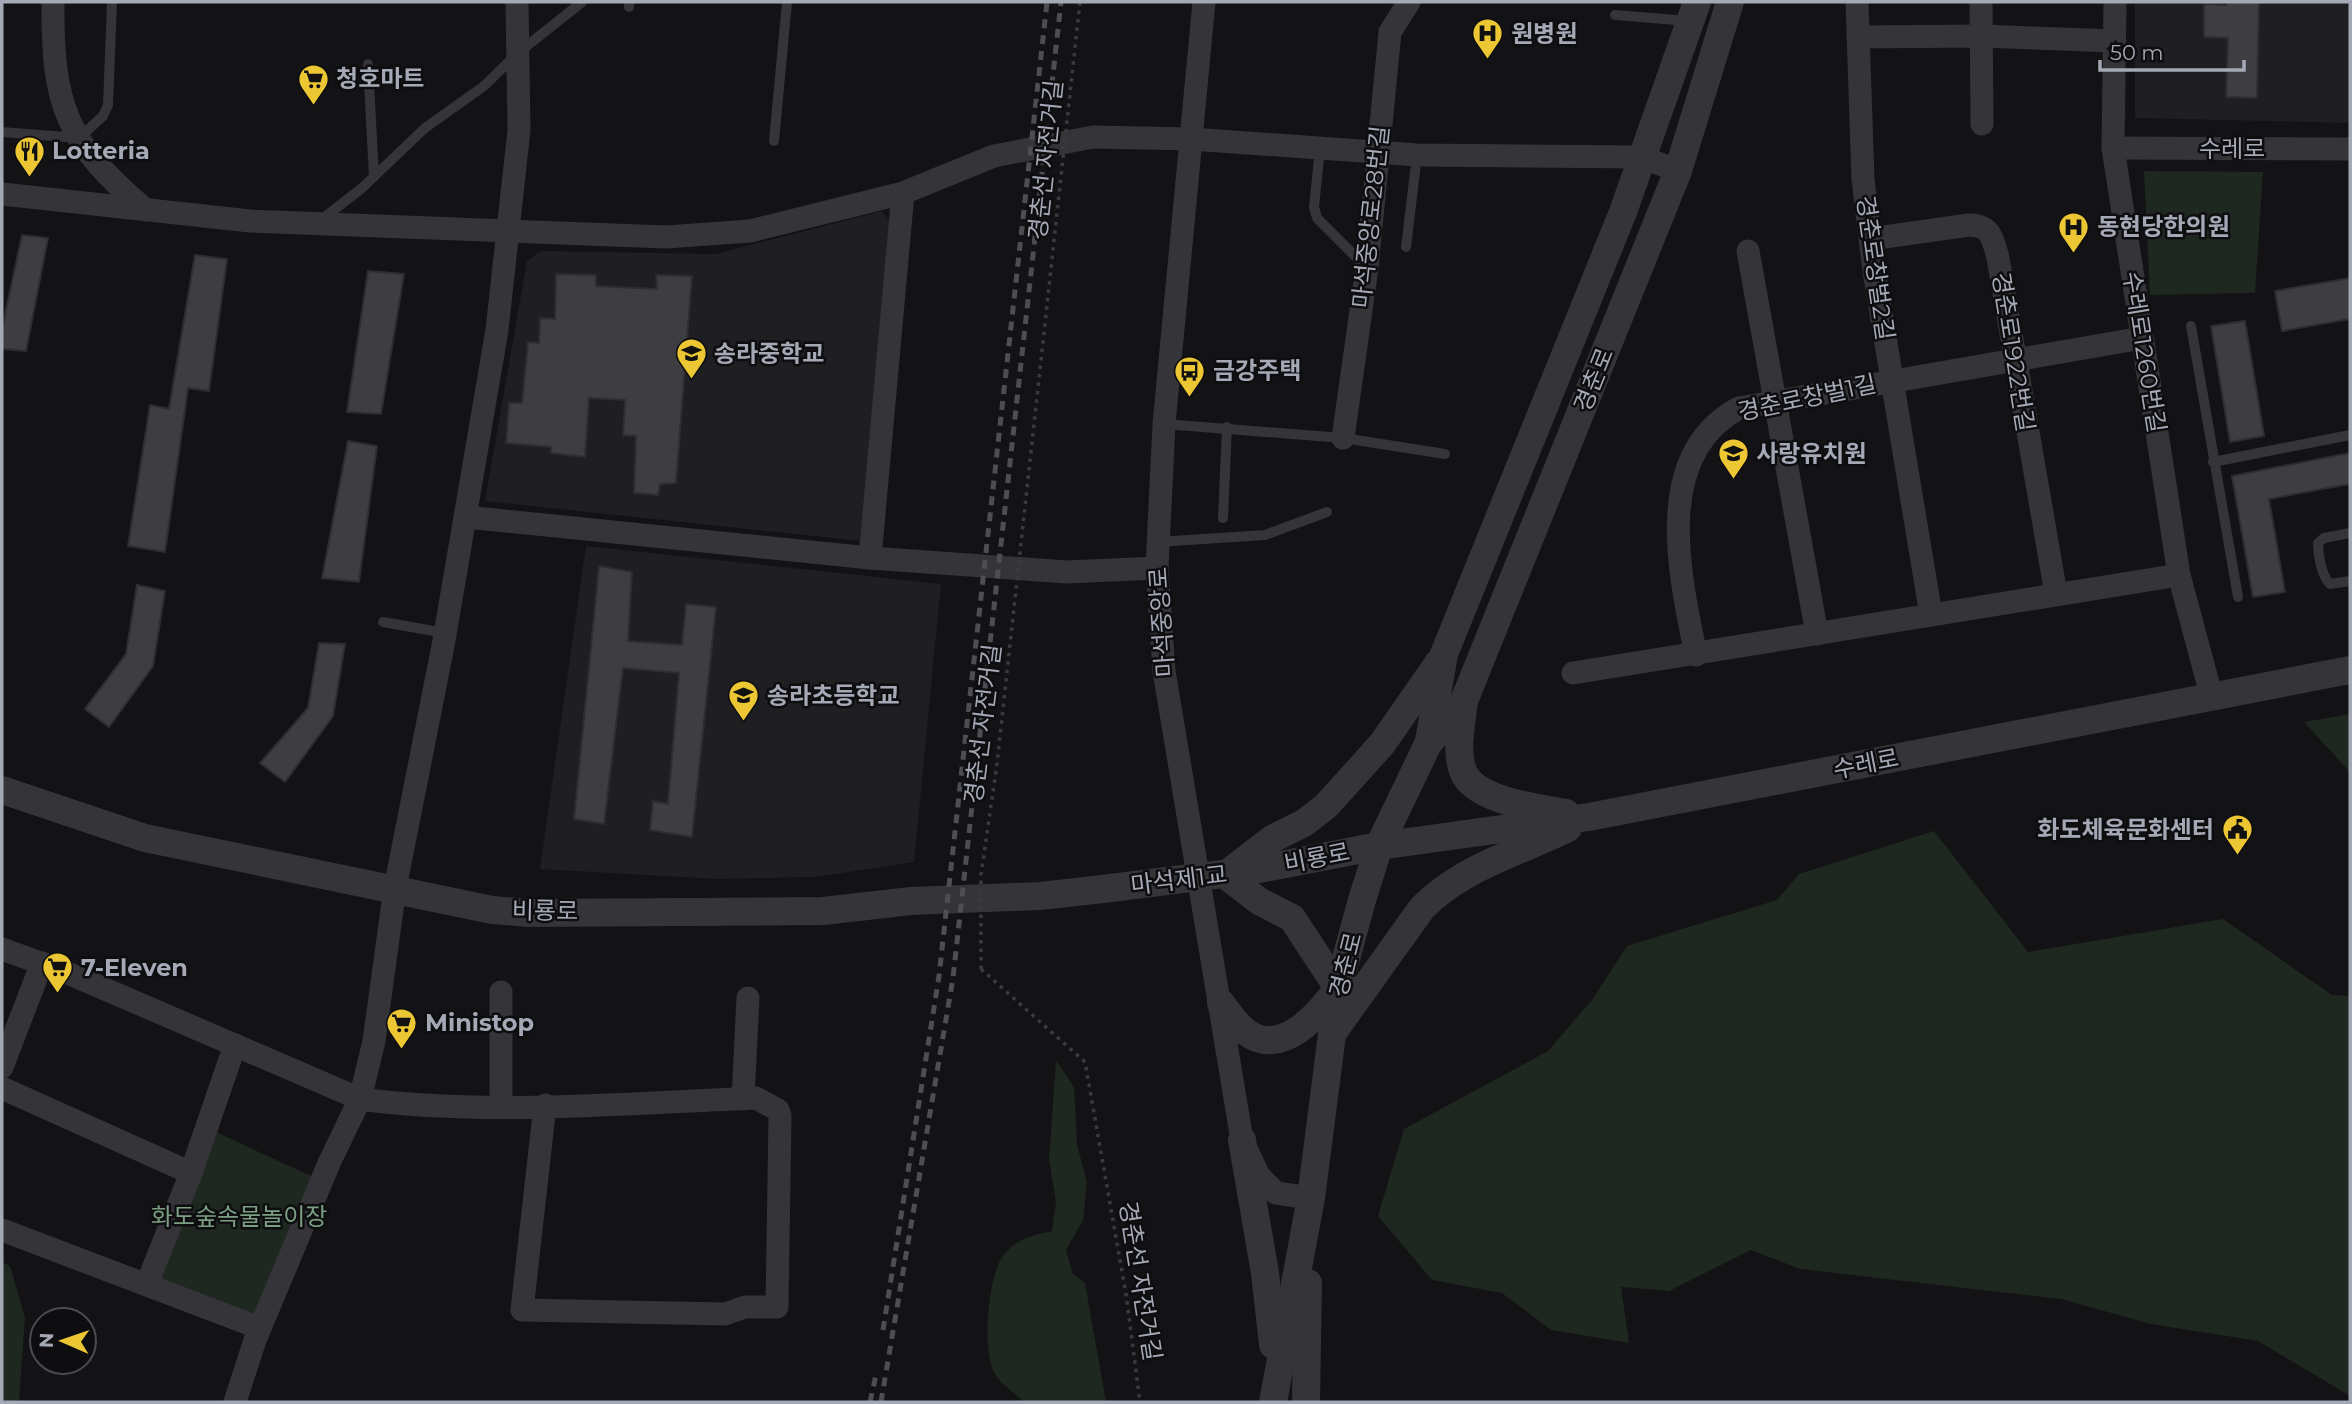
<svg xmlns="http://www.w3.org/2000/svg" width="2352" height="1404" font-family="Montserrat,'Noto Sans KR',sans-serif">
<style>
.built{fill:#1f1f22}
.green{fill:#1f2721}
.building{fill:#3d3d42;stroke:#2e2d31;stroke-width:2}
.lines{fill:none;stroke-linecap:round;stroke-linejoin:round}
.path{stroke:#3a3b40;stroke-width:3.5;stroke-dasharray:3.5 5;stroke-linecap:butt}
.service{stroke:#343439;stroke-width:10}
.minor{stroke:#343439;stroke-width:23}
.tertiary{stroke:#343439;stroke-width:28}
.rail{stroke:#4d4e54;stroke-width:5;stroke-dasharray:9 7;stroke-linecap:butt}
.path-bridge{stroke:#3a3b40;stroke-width:3.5;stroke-dasharray:3.5 5;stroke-linecap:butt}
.tertiary-bridge{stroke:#343439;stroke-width:28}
.labels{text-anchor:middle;stroke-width:5;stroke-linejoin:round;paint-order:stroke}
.poi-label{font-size:24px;font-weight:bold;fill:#a5a8b5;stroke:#0e0e10;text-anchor:start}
.street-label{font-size:24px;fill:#a5a8b5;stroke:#0e0e10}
.park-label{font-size:24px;fill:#7c9f83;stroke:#0e0e10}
</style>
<rect width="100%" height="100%" fill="#131315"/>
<g class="built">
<path d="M2135,2H2350V123L2135,118Z"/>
<path d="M882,211L892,224L861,541L485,501L527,261L541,251L716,254Z"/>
<path d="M586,546L941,584L914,862L816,877L717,879L540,869Z"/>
</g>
<g class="green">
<path d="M2144,171L2263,172L2255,293L2150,295Z"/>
<path d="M2350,714V772L2304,722Z"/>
<path d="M1934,831L2028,952L2223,919L2332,995L2350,996V1396L2258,1341L2151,1324L2061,1299L1800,1269L1751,1250L1669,1291L1621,1287L1629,1343L1551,1330L1502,1293L1432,1280L1378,1216L1404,1129L1548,1051L1592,1000L1627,946L1777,900L1799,874Z"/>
<path d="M1056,1060L1074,1087L1077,1145L1087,1182L1083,1220L1066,1250L1073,1274L1085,1283L1106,1402H1024C1016,1394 1003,1386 996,1376C981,1354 988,1280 1001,1259C1013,1240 1032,1235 1052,1231L1056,1202L1049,1160Z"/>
<path d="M207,1128L322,1181L260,1328L147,1284Z"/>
<path d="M2,1262L10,1266L25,1317L19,1402H2Z"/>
</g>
<g class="building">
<path d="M2226,2H2259L2257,98L2226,97L2228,38L2204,37V4L2226,5Z"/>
<path d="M22,235L48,238L26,351L2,349V329Z"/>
<path d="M195,255L227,259L209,391L188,388L165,552L128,546L150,405L169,409Z"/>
<path d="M368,271L404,274L381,414L347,412Z"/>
<path d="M556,274L596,275V286L657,289L656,275L692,276L676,483L660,484L658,495L634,493L636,436L623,435L625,400L589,398L585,457L551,453V447L506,443L509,403H522L528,342L539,343L540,318L555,319Z"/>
<path d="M2350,278V319L2282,331L2275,291Z"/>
<path d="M2245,321L2264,436L2230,442L2211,326Z"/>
<path d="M348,441L377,446L359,582L322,578Z"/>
<path d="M2350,453V484L2269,499L2285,592L2253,597L2232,476Z"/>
<path d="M599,566L632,572L628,641L682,645L686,604L716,607L692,837L650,830L653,801L668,804L679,673L623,668L604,824L574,819Z"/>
<path d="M137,585L165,591L153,666L109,727L85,709L126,654Z"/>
<path d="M319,643L345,644L333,716L285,782L260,763L308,708Z"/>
</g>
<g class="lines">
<path class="path" d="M981,969L1085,1062L1126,1294L1140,1402"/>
<g class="service">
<path d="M629,7V2"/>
<path d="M1615,15L1688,21"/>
<path d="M368,64L374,177"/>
<path d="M2,132L79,138L103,116L108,105L112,2"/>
<path d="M774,141L787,2"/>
<path d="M1320,148L1314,207L1317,218L1365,266"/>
<path d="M321,220L362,188L425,128L484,86L518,53L582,2"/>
<path d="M1406,247L1417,155"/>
<path d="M2191,326L2238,597"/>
<path d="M1164,424L1343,438L1445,454"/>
<path d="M2213,462L2350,435"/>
<path d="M1223,518L1227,427"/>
<path d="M2350,533L2324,538L2318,543C2318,555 2321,575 2330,584L2350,581"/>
<path d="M1157,542L1265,535L1327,512"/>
<path d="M383,622L445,633"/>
</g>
<g class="minor">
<path d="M53,2C52,105 66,143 146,210"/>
<path d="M1204,2L1164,424L1157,568L1164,671L1242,1140L1259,1176L1276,1193L1311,1198"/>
<path d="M1857,2L1863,179L1874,271L1931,615"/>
<path d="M1981,2L1982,124"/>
<path d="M2115,2L2113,148L2179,575L2212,698"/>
<path d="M1858,37L1980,36L2115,41"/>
<path d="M2113,148L2350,149"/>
<path d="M2,194L250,221L666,237L750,231L903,193L994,156L1093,137L1191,139L1417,155L1642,157L1678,171"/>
<path d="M1870,239L1969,225C1991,225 1993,239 1998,258L2056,594"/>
<path d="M1748,251L1817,634"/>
<path d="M1343,438L1367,268L1390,32L1409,2"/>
<path d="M466,517L870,558L903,193"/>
<path d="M870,558L1067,572L1157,568"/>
<path d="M1696,655C1680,576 1651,455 1739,408L2142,338"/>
<path d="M1573,673L2179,575"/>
<path d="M2,949L63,971L360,1099C486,1116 629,1103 756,1098L778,1110L780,1116L777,1307H745L725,1314L522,1310L545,1105"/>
<path d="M501,992V1105"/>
<path d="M2,1067L42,963"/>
<path d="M2,1088L191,1173"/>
<path d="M743,1099L748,998"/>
<path d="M2,1230L260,1328"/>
<path d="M147,1284L191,1173L235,1045"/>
<path d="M235,1402L255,1340L330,1161L360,1099L374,1041L395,888L443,646L497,330L519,130L517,2"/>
</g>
<g class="tertiary">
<path d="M1464,701C1462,722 1455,750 1463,771C1474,801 1539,808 1566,813"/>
<path d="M1429,741L1444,654L1623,212L1697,2"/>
<path d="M2,790L145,838L492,910L529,913L823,911L911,901L1040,896L1103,889"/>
<path d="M1254,870L1379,846L1589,817L2350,670"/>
<path d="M1221,1003C1228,1012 1236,1025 1246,1032C1281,1059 1319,1014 1338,988L1292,918L1259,901L1225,875L1272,839L1304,823L1326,806L1382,744L1439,662"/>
<path d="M1334,1031L1422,908C1462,867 1518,853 1568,828"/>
<path d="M1242,1140L1265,1273L1273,1345"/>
<path d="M1273,1402L1311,1198L1338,988L1362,900L1379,846L1428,744L1464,701L1678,171L1730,2"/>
<path d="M1306,1402L1308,1283"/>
</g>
<g class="rail">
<path d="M883,1330L939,976L1047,2"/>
<path d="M870,1402L876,1375"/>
<path d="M881,1402L953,978L1061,2"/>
</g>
<path class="path-bridge" d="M981,969V875L997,764L1080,2"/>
<path class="tertiary-bridge" d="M1103,889L1254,870"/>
</g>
<defs>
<symbol id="hospital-pin" viewBox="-11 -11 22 30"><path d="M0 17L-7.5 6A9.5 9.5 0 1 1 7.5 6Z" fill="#ecc733" stroke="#0e0e10"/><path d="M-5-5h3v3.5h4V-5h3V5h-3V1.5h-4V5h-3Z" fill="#111"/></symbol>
<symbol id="supermarket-pin" viewBox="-11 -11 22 30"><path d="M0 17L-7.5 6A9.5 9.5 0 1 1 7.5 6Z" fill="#ecc733" stroke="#0e0e10"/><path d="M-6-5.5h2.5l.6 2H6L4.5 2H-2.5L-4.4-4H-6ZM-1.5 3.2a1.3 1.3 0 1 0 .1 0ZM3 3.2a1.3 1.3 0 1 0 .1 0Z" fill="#111"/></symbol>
<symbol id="restaurant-pin" viewBox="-11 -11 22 30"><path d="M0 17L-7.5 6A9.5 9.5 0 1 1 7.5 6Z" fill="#ecc733" stroke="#0e0e10"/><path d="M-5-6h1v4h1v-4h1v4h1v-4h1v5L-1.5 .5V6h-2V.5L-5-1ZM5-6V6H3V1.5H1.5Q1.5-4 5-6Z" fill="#111"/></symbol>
<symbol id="school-pin" viewBox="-11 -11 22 30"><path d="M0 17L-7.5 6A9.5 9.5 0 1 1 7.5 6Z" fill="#ecc733" stroke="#0e0e10"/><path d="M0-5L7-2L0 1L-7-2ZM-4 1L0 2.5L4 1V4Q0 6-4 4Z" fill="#111"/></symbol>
<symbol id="bus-pin" viewBox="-11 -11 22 30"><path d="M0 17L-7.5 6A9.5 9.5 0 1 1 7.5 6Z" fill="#ecc733" stroke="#0e0e10"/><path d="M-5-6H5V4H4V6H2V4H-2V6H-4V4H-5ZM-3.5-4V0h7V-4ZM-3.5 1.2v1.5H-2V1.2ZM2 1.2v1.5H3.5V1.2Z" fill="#111"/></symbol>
<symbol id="civic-pin" viewBox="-11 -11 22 30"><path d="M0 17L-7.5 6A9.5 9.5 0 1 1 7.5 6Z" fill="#ecc733" stroke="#0e0e10"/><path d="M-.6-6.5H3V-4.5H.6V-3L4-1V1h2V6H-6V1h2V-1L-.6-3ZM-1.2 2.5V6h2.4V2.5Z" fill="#111"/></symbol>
</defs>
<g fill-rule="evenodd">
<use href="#hospital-pin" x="1470" y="16" width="35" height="47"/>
<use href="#supermarket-pin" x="296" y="62" width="35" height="47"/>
<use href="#restaurant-pin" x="12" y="134" width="35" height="47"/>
<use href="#hospital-pin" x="2056" y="210" width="35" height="47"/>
<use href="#school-pin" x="674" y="336" width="35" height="47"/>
<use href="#bus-pin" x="1172" y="354" width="35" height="47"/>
<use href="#school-pin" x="1716" y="436" width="35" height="47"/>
<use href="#school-pin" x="726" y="678" width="35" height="47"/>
<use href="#civic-pin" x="2220" y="812" width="35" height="47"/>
<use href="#supermarket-pin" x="40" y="950" width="35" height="47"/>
<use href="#supermarket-pin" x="384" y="1006" width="35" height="47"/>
</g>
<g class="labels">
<g class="poi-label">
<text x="1511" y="42">원병원</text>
<text x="336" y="87">청호마트</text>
<text x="52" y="159">Lotteria</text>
<text x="2097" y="235">동현당한의원</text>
<text x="714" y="362">송라중학교</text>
<text x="1213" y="379">금강주택</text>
<text x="1756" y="462">사랑유치원</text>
<text x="767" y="704">송라초등학교</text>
<text x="2214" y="838" text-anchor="end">화도체육문화센터</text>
<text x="81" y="976">7-Eleven</text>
<text x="425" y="1031">Ministop</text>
</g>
<g class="street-label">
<text x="2232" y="157">수레로</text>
<text transform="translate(1046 160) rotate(-84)" y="8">경춘선 자전거길</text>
<text transform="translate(1371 217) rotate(-84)" y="8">마석중앙로28번길</text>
<text transform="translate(1875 268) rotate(82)" y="8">경춘로창벌2길</text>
<text transform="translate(2013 352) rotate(81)" y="8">경춘로1922번길</text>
<text transform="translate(2144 352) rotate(81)" y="8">수레로1260번길</text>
<text transform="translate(1594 380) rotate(-68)" y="8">경춘로</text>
<text transform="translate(1807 398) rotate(-12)" y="8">경춘로창벌1길</text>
<text transform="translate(1162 622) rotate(-94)" y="8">마석중앙로</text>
<text transform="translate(983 724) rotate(-83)" y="8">경춘선 자전거길</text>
<text transform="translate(1866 764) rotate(-11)" y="8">수레로</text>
<text transform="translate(1317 858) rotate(-11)" y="8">비룡로</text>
<text transform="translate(1179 880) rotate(-7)" y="8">마석제1교</text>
<text transform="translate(545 911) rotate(1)" y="8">비룡로</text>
<text transform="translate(1346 965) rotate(-76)" y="8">경춘로</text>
<text transform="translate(1140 1281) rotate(81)" y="8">경춘선 자전거길</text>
</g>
<g class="park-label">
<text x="239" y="1225">화도숲속물놀이장</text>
</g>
</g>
<rect width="2352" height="1404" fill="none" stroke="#a5a8b5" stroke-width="7"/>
<g transform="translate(63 1341) rotate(272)"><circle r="33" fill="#0e0e10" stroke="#4a4c52" stroke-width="2"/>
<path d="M0-5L12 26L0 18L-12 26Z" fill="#ecc733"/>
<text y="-10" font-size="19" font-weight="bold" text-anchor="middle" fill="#a5a8b5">N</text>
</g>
<path d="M2100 60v10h144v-10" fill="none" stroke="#a5a8b5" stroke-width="3.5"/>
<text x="2110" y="60" font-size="21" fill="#a5a8b5" stroke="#0e0e10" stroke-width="5" paint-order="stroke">50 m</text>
</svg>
